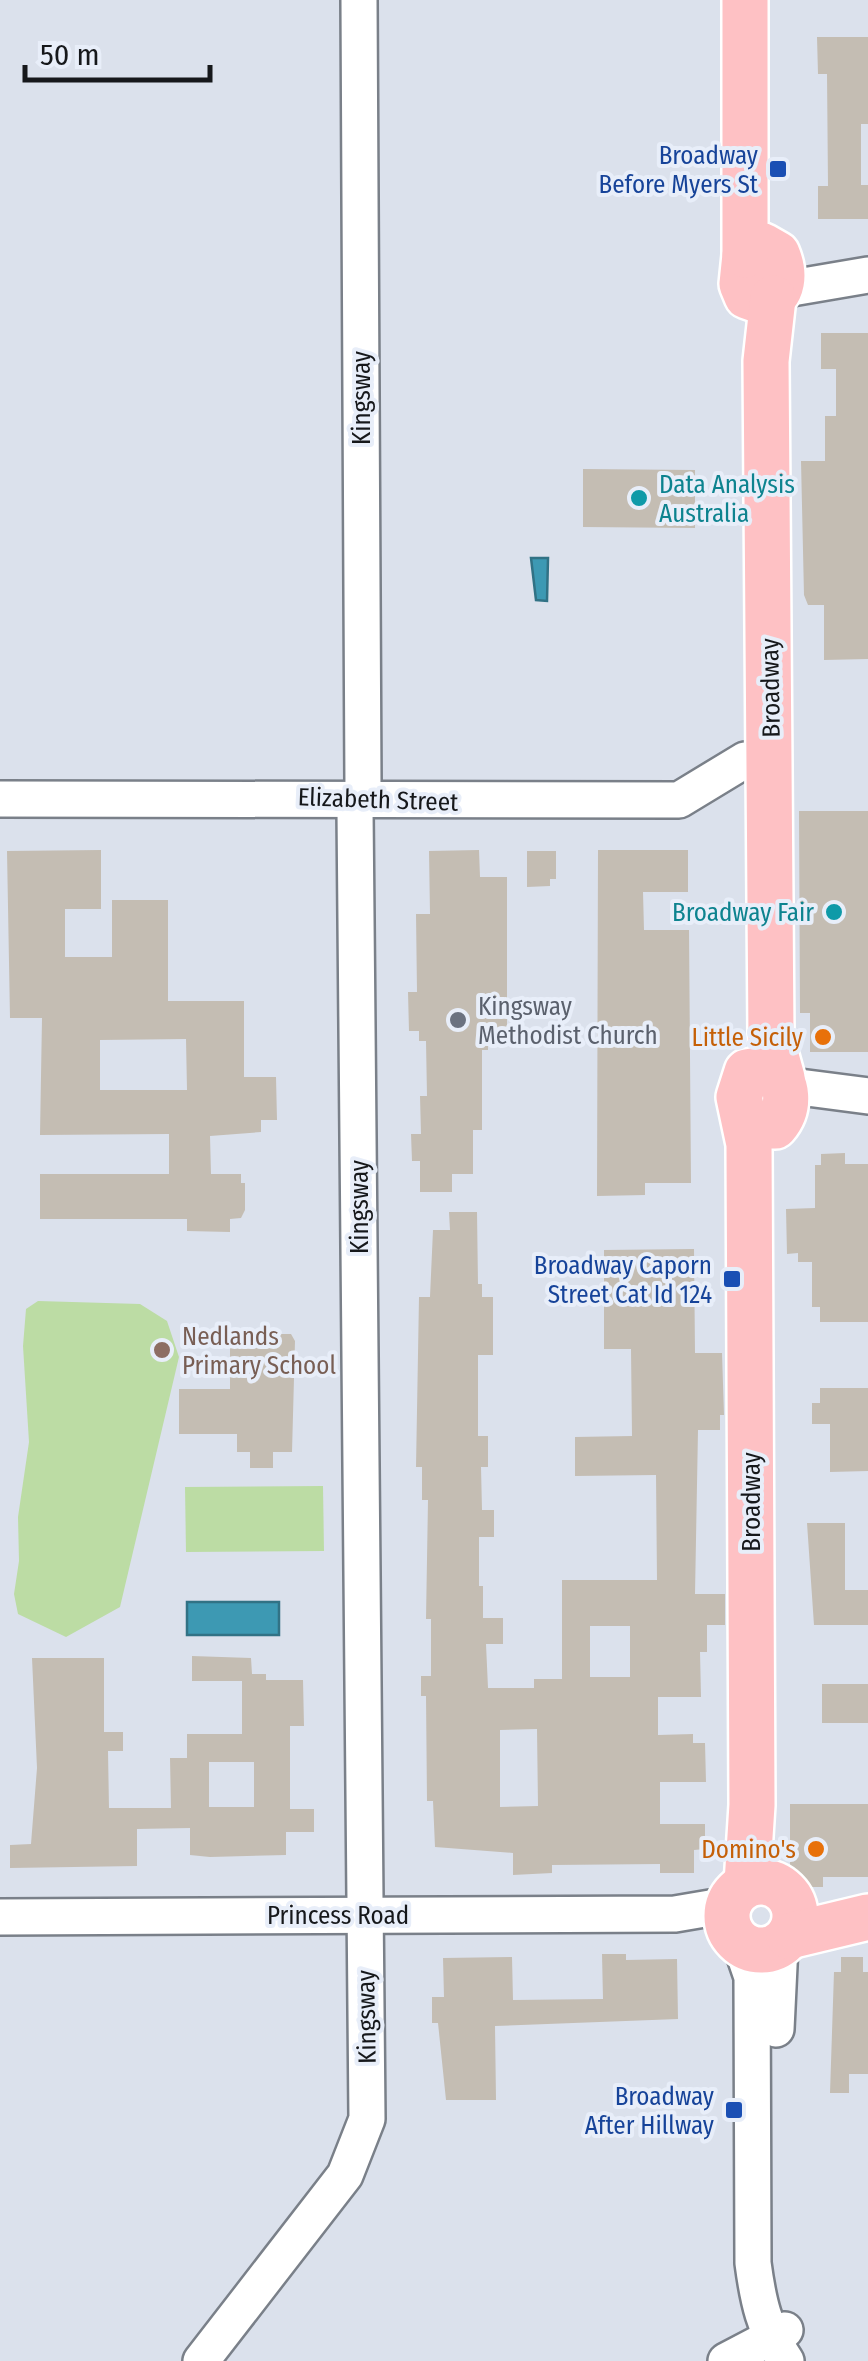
<svg xmlns="http://www.w3.org/2000/svg" width="868" height="2361" font-family="'Fira Sans Condensed',sans-serif">
<style>
.green{fill:#bcdca4}
.water{fill:#3d99b3;stroke:#317285;stroke-width:2.5}
.building{fill:#c4bdb3;fill-rule:evenodd}
.lines{fill:none;stroke-linecap:round;stroke-linejoin:round}
.minor-casing{stroke:#7a8089;stroke-width:40}
.major-casing{stroke:#fff;stroke-width:50}
.minor{stroke:#fff;stroke-width:35}
.major{stroke:#fec1c4;stroke-width:45}
.transit-dot{fill:#1a4fb4;stroke:#e8eef9;stroke-width:4}
.culture-dot{fill:#0f9aa8;stroke:#e8eef9;stroke-width:4}
.worship-dot{fill:#6b7280;stroke:#e8eef9;stroke-width:4}
.food-dot{fill:#e8710a;stroke:#e8eef9;stroke-width:4}
.education-dot{fill:#8d6e63;stroke:#e8eef9;stroke-width:4}
.labels{text-anchor:middle;stroke-width:8;stroke-linejoin:round;paint-order:stroke}
.transit-label{font-size:25px;fill:#164399;stroke:#e8eef9;text-anchor:end}
.street-label{font-size:25px;fill:#16181b;stroke:#e8eef9}
.culture-label{font-size:25px;fill:#0d838f;stroke:#e8eef9;text-anchor:start}
.worship-label{font-size:25px;fill:#5b616d;stroke:#e8eef9;text-anchor:start}
.food-label{font-size:25px;fill:#c56008;stroke:#e8eef9;text-anchor:end}
.education-label{font-size:25px;fill:#785e54;stroke:#e8eef9;text-anchor:start}
</style>
<rect width="100%" height="100%" fill="#dbe1ec"/>
<g class="green">
<path d="M38,1301L140,1304L167,1321L179,1357L120,1607L66,1637L18,1614L14,1594L19,1561L18,1517L29,1442L23,1346L26,1309Z"/>
<path d="M323,1486L324,1551L186,1552L185,1487Z"/>
</g>
<g class="water">
<path d="M531,558H548L547,601L536,600Z"/>
<path d="M279,1602V1635H187V1602Z"/>
</g>
<g class="building">
<path d="M817,37H868V124H861V185H868V219H818V186H828L827,74H818Z"/>
<path d="M821,333H868V659L824,660V605H808L804,595L801,461H825V416H836V369H821Z"/>
<path d="M583,469L695,470V528L583,527Z"/>
<path d="M799,811H868V1052H810V1013H800Z"/>
<path d="M101,850V909H65V957H112V900H168V1001H244V1077H276L277,1120H261V1132L210,1136L211,1174H241V1183H245V1210L241,1218L230,1219V1232L187,1231V1219H40V1174H169V1134L40,1135L42,1018H10L7,851ZM186,1039L187,1090H100V1040Z"/>
<path d="M479,850L480,877H507V1045H488V1050H482V1130H473V1174H452V1192H420V1161H412L411,1134H421L420,1096H427L426,1041H419V1031H409L408,992H417L416,914H430L429,851Z"/>
<path d="M598,850H688V892H643L644,930H689L691,1183H645V1195L597,1196Z"/>
<path d="M527,851H556V879H550V886L527,887Z"/>
<path d="M845,1153V1164H868V1322H820V1307H812V1262H798V1253L787,1254L786,1209L815,1208V1165H821V1154Z"/>
<path d="M449,1212H477L478,1284H482V1297H493V1355H478V1436H488V1467H481L482,1510H494V1537H479V1586H483V1618H503V1644H486L488,1688H534V1679H562V1580H657L656,1475L575,1476V1437L632,1436L631,1349H604V1250L694,1249L695,1353H722L724,1415H720V1430H698L695,1594H725V1625H707V1652H700L701,1697H658V1735L693,1734V1743H705L706,1782H660V1824H705V1849L694,1850V1873H660V1864L552,1865V1873L513,1875V1853L435,1847L433,1801H427L426,1696H421V1676H431V1619H426L428,1500H422V1467H416L419,1297H430L433,1230H450ZM590,1626H630V1677H590ZM537,1729L538,1806L500,1807V1730Z"/>
<path d="M230,1334H291L295,1341L292,1452H273V1468H250V1452H237V1434H179V1389H230Z"/>
<path d="M820,1388H868V1471L830,1472V1424H812V1403H820Z"/>
<path d="M807,1523H845V1590H868V1625H814Z"/>
<path d="M192,1656L251,1658L252,1674H266V1680H303L304,1726H290V1809H314V1832H286V1855L210,1857L190,1855V1828L137,1829V1866L10,1868V1845L31,1844L37,1768L32,1658H104V1732H123V1751H108L109,1808H171L170,1758H187V1734H242V1681H192ZM209,1762H254V1807H209Z"/>
<rect x="822" y="1684" width="46" height="39"/>
<path d="M790,1804H868V1877H823V1887H802L790,1875Z"/>
<path d="M602,1954H626V1960L677,1959L678,2019L495,2026L496,2100H446L438,2023H432V1997H444L443,1958L512,1957L513,2000L603,1999Z"/>
<path d="M841,1957H863V1972H868V2074H849V2093H830L834,1972H841Z"/>
</g>
<g class="lines">
<defs>
<g id="minor">
<path d="M780,290L868,275"/>
<path d="M0,799L679,800L745,760"/>
<path d="M784,1085L868,1096"/>
<path d="M0,1917L675,1914L728,1905"/>
<path d="M741,1945L752,1977L753,2263C758,2301 764,2329 786,2361"/>
<path d="M776,2029L780,1945"/>
<path d="M201,2361L345,2175L367,2119L355,810L363,788L359,0"/>
<path d="M726,2361L785,2330"/>
</g>
<g id="major">
<path d="M763,246L777,254C785,273 785,294 764,302L747,296L742,284L745,255Z"/>
<path d="M745,255V0"/>
<path d="M773,298L766,361L771,1038L782,1078"/>
<path d="M747,1121L755,1126H775C790,1109 790,1082 770,1068L747,1072L739,1097L749,1144L752,1805L747,1884"/>
<circle cx="761" cy="1916" r="34"/>
<path d="M789,1936L868,1917"/>
</g>
</defs>
<use href="#minor" class="minor-casing"/>
<use href="#major" class="major-casing"/>
<use href="#minor" class="minor"/>
<use href="#major" class="major"/>
</g>
<g class="transit-dot">
<rect x="768" y="159" width="20" height="20" rx="5"/>
<rect x="722" y="1269" width="20" height="20" rx="5"/>
<rect x="724" y="2100" width="20" height="20" rx="5"/>
</g>
<g class="culture-dot">
<circle cx="639" cy="498" r="10"/>
<circle cx="834" cy="912" r="10"/>
</g>
<circle class="worship-dot" cx="458" cy="1020" r="10"/>
<g class="food-dot">
<circle cx="823" cy="1037" r="10"/>
<circle cx="816" cy="1849" r="10"/>
</g>
<circle class="education-dot" cx="162" cy="1350" r="10"/>
<g class="labels">
<g class="transit-label">
<text x="758" y="164">Broadway<tspan x="758" dy="29">Before Myers St</tspan></text>
<text x="712" y="1274">Broadway Caporn<tspan x="712" dy="29">Street Cat Id 124</tspan></text>
<text x="714" y="2105">Broadway<tspan x="714" dy="29">After Hillway</tspan></text>
</g>
<g class="street-label">
<text transform="translate(361 398) rotate(-90)" y="9">Kingsway</text>
<text transform="translate(770 688) rotate(-91)" y="9">Broadway</text>
<text transform="translate(378 799) rotate(2)" y="9">Elizabeth Street</text>
<text transform="translate(359 1207) rotate(-90)" y="9">Kingsway</text>
<text transform="translate(751 1502) rotate(-90)" y="9">Broadway</text>
<text x="338" y="1924">Princess Road</text>
<text transform="translate(366 2017) rotate(-91)" y="9">Kingsway</text>
</g>
<g class="culture-label">
<text x="659" y="493">Data Analysis<tspan x="659" dy="29">Australia</tspan></text>
<text x="814" y="921" text-anchor="end">Broadway Fair</text>
</g>
<g class="worship-label">
<text x="478" y="1015">Kingsway<tspan x="478" dy="29">Methodist Church</tspan></text>
</g>
<g class="food-label">
<text x="803" y="1046">Little Sicily</text>
<text x="796" y="1858">Domino's</text>
</g>
<g class="education-label">
<text x="182" y="1345">Nedlands<tspan x="182" dy="29">Primary School</tspan></text>
</g>
</g>
<path d="M25 65v15h185v-15" fill="none" stroke="#16181b" stroke-width="5"/>
<text x="40" y="65" font-size="30" fill="#16181b" stroke="#e8eef9" stroke-width="8" paint-order="stroke">50 m</text>
</svg>
